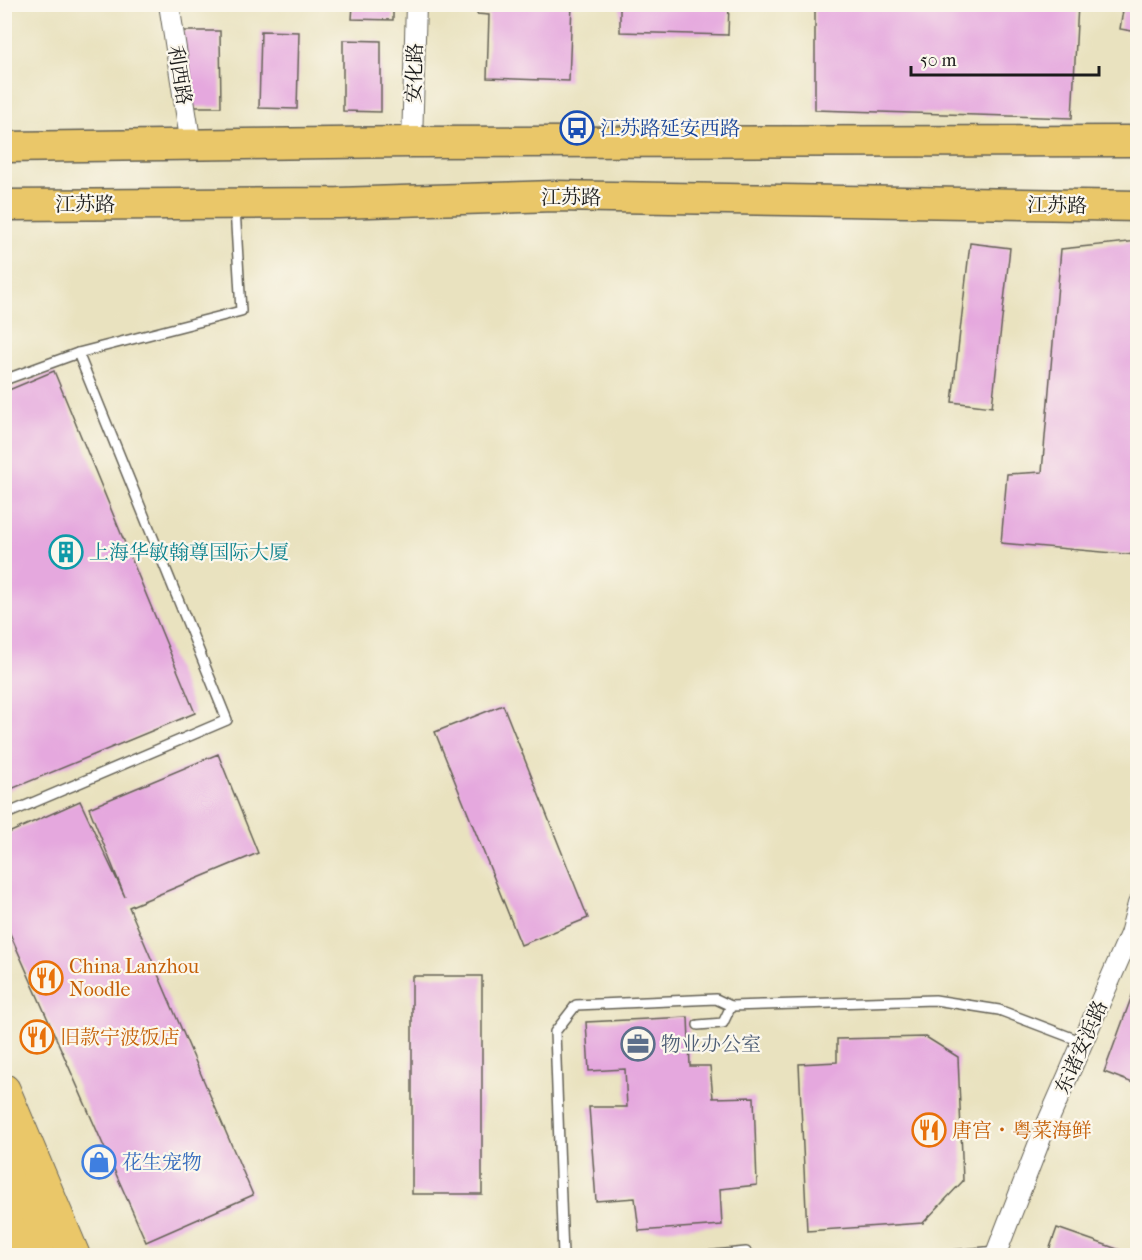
<svg xmlns="http://www.w3.org/2000/svg" width="1142" height="1260" font-family="'IM FELL French Canon','Noto Serif SC',serif">
<style>
.building{fill:#e5a8de}
.lines{fill:none;stroke-linecap:round;stroke-linejoin:round}
.service-casing{stroke:#646155;stroke-width:12}
.minor-casing{stroke:#646155;stroke-width:22}
.primary-casing{stroke:#646155;stroke-width:33}
.trunk-casing{stroke:#646155;stroke-width:34}
.service{stroke:#fff;stroke-width:9}
.minor{stroke:#fff;stroke-width:20}
.primary{stroke:#eac769;stroke-width:30}
.trunk{stroke:#eac769;stroke-width:32}
.labels{text-anchor:middle;stroke-width:4.5;stroke-linejoin:round;paint-order:stroke}
.street-label{font-size:20px;fill:#1c1c1c;stroke:#fbf7ec}
.transit-label{font-size:20px;fill:#164399;stroke:#fbf7ec;text-anchor:start}
.culture-label{font-size:20px;fill:#0d838f;stroke:#fbf7ec;text-anchor:start}
.food-label{font-size:20px;fill:#c56008;stroke:#fbf7ec;text-anchor:start}
.service-label{font-size:20px;fill:#4e5e75;stroke:#fbf7ec;text-anchor:start}
.shop-label{font-size:20px;fill:#366cbe;stroke:#fbf7ec;text-anchor:start}
</style>
<rect width="100%" height="100%" fill="#fbf7ec"/>
<filter id="ink" filterUnits="userSpaceOnUse"><feTurbulence type="fractalNoise" baseFrequency=".0167" numOctaves="2"/><feDisplacementMap in="SourceGraphic" scale="12" xChannelSelector="R" yChannelSelector="G"/><feConvolveMatrix kernelMatrix="1 2 1 2 8 2 1 2 1" color-interpolation-filters="sRGB"/></filter>
<filter id="wash" filterUnits="userSpaceOnUse"><feTurbulence type="fractalNoise" baseFrequency=".008" numOctaves="4" result="noise"/><feDisplacementMap in="SourceGraphic" scale="24" xChannelSelector="R" yChannelSelector="G"/><feGaussianBlur stdDeviation="1.35" result="paint"/><feColorMatrix in="noise" values="0 0 0 0 0 0 0 0 0 0 0 0 0 0 0 0 0 1.4 0 .05"/><feComposite in="paint" operator="in"/></filter>
<g filter="url(#wash)">
<rect width="100%" height="100%" fill="#e9e2bf"/>
<g id="blocks">
<g class="building">
<path d="M478,4H572L569,81L487,78L489,15L477,14Z"/>
<path d="M620,4H729L728,35L620,32Z"/>
<path d="M815,4H1078L1072,118L815,110Z"/>
<path d="M1124,4H1138V32L1120,29Z"/>
<path d="M353,5H393V20L352,19Z"/>
<path d="M179,31H220L221,107H179Z"/>
<path d="M261,31L299,32L297,109L259,108Z"/>
<path d="M343,40L381,41V112L343,111Z"/>
<path d="M1138,241L1136,555L1001,543L1007,474L1042,472L1061,249Z"/>
<path d="M970,243L1010,248L992,407L952,402Z"/>
<path d="M54,371L195,713L4,792V392Z"/>
<path d="M503,705L588,918L521,945L435,732Z"/>
<path d="M218,754L258,853L129,907L253,1195L146,1242L4,920V835L80,801L125,897L89,808Z"/>
<rect x="412" y="976" width="70" height="218"/>
<path d="M1137,982H1138V1085L1104,1072Z"/>
<path d="M688,1017L690,1066H710L713,1098L754,1097L757,1185L720,1189L722,1225L639,1231L635,1198L596,1201L589,1107H627L625,1069L589,1071L586,1022Z"/>
<path d="M926,1037L958,1057L963,1181L923,1223L807,1231L799,1064L837,1062V1039Z"/>
<path d="M1057,1228L1123,1251L1121,1256H1047Z"/>
</g>
</g>
</g>
<g filter="url(#ink)">
<use href="#blocks" fill-opacity="0" stroke="#646155" stroke-width="1.5"/>
<g class="lines">
<defs>
<g id="service">
<path d="M4,380L78,353"/>
<path d="M4,815L227,720L78,353L241,311L235,208"/>
<path d="M698,1025L723,1023L731,1006"/>
<path d="M563,1256L555,1032L576,1005L716,999L731,1006L935,1000L999,1010L1083,1042"/>
<path d="M705,1256L746,1252L750,1256"/>
<path d="M944,1256L996,1251"/>
</g>
<g id="minor">
<path d="M169,4L191,145"/>
<path d="M412,142L416,4"/>
<path d="M995,1256L1042,1135L1130,934L1138,904"/>
</g>
<g id="primary">
<path d="M4,147L412,142L1138,141"/>
<path d="M4,205L338,203L554,196L1138,206"/>
<path d="M4,1153L41,1256"/>
</g>
<g id="trunk">
<path d="M4,1090L74,1256"/>
<path d="M4,1216L21,1256"/>
</g>
</defs>
<use href="#service" class="service-casing"/>
<use href="#minor" class="minor-casing"/>
<use href="#primary" class="primary-casing"/>
<use href="#trunk" class="trunk-casing"/>
<use href="#service" class="service"/>
<use href="#minor" class="minor"/>
<use href="#primary" class="primary"/>
<use href="#trunk" class="trunk"/>
</g>
</g>
<defs>
<symbol id="bus-ring" viewBox="-11 -11 22 22"><circle r="9.5" fill="#fbf7ec" stroke="#1a4fb4" stroke-width="1.5"/><path d="M-5-6H5V4H4V6H2V4H-2V6H-4V4H-5ZM-3.5-4V0h7V-4ZM-3.5 1.2v1.5H-2V1.2ZM2 1.2v1.5H3.5V1.2Z" fill="#1a4fb4"/></symbol>
<symbol id="building-ring" viewBox="-11 -11 22 22"><circle r="9.5" fill="#fbf7ec" stroke="#0f9aa8" stroke-width="1.5"/><path d="M-4-6H4V6H1V3H-1V6H-4ZM-2.5-4.3h1.7v1.8h-1.7ZM.8-4.3h1.7v1.8H.8ZM-2.5-1h1.7V.8h-1.7ZM.8-1h1.7V.8H.8Z" fill="#0f9aa8"/></symbol>
<symbol id="restaurant-ring" viewBox="-11 -11 22 22"><circle r="9.5" fill="#fbf7ec" stroke="#e8710a" stroke-width="1.5"/><path d="M-5-6h1v4h1v-4h1v4h1v-4h1v5L-1.5 .5V6h-2V.5L-5-1ZM5-6V6H3V1.5H1.5Q1.5-4 5-6Z" fill="#e8710a"/></symbol>
<symbol id="office-ring" viewBox="-11 -11 22 22"><circle r="9.5" fill="#fbf7ec" stroke="#5c6f8a" stroke-width="1.5"/><path d="M-6-3h4V-5.5h4V-3h4V5H-6ZM-1-4.5V-3h2v-1.5ZM-6 0V1H6V0Z" fill="#5c6f8a"/></symbol>
<symbol id="shop-ring" viewBox="-11 -11 22 22"><circle r="9.5" fill="#fbf7ec" stroke="#3f7fe0" stroke-width="1.5"/><path d="M-5-2.5h2.3a2.7 3.5 0 0 1 5.4 0H5L5.5 6h-11ZM-1.5-2.5h3a1.5 2.3 0 0 0-3 0Z" fill="#3f7fe0"/></symbol>
</defs>
<g fill-rule="evenodd">
<use href="#bus-ring" x="558" y="109" width="38" height="38"/>
<use href="#building-ring" x="47" y="533" width="38" height="38"/>
<use href="#restaurant-ring" x="27" y="959" width="38" height="38"/>
<use href="#restaurant-ring" x="18" y="1018" width="38" height="38"/>
<use href="#office-ring" x="619" y="1025" width="38" height="38"/>
<use href="#restaurant-ring" x="910" y="1111" width="38" height="38"/>
<use href="#shop-ring" x="80" y="1143" width="38" height="38"/>
</g>
<g class="labels">
<g class="street-label">
<text transform="translate(414 73) rotate(-88)" y="7">安化路</text>
<text transform="translate(180 75) rotate(81)" y="7">利西路</text>
<text x="571" y="204">江苏路</text>
<text x="85" y="211">江苏路</text>
<text transform="translate(1057 205) rotate(1)" y="7">江苏路</text>
<text transform="translate(1081 1047) rotate(-66)" y="7">东诸安浜路</text>
</g>
<g class="transit-label">
<text x="600" y="135">江苏路延安西路</text>
</g>
<g class="culture-label">
<text x="89" y="559">上海华敏翰尊国际大厦</text>
</g>
<g class="food-label">
<text x="69" y="973">China Lanzhou<tspan x="69" dy="23">Noodle</tspan></text>
<text x="60" y="1044">旧款宁波饭店</text>
<text x="952" y="1137">唐宫・粤菜海鲜</text>
</g>
<g class="service-label">
<text x="661" y="1051">物业办公室</text>
</g>
<g class="shop-label">
<text x="122" y="1169">花生宠物</text>
</g>
</g>
<rect width="1142" height="1260" fill="none" stroke="#fbf7ec" stroke-width="24"/>
<path d="M911 66v9h188v-9" fill="none" stroke="#1c1c1c" stroke-width="3"/>
<text x="920" y="66" font-size="18" fill="#1c1c1c" stroke="#fbf7ec" stroke-width="4.5" paint-order="stroke">50 m</text>
</svg>
